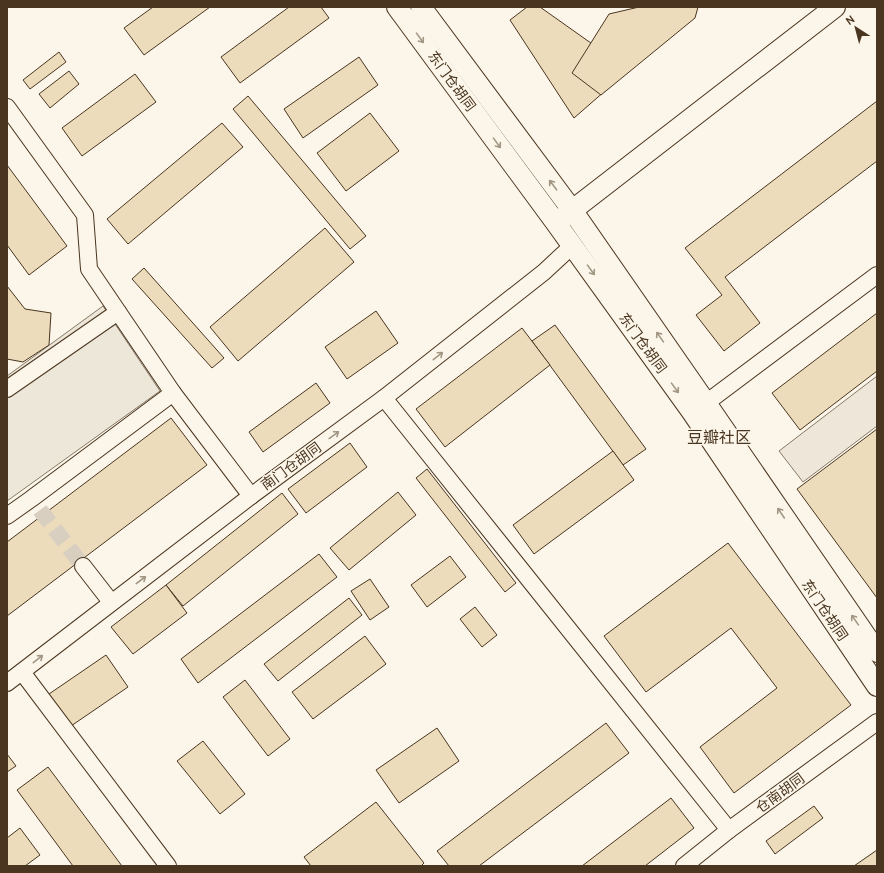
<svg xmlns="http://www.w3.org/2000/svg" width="884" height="873" font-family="Cabin,'Noto Sans SC',sans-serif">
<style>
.green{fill:#ede6d9;stroke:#887966}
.parking{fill:#ede7d9;stroke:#887966}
.building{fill:#ecdcbc;stroke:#4a3520}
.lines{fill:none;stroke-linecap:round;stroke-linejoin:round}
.minor-tunnel{stroke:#d8cfc1;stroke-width:16;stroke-dasharray:16 8;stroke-linecap:butt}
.minor-casing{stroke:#4a3520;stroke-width:18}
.tertiary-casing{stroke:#4a3520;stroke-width:22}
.minor{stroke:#fbf6e9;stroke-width:16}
.tertiary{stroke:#fbf6e9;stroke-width:20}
.oneway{stroke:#a29684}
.labels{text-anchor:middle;stroke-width:3;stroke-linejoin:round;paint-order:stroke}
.street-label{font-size:14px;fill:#4a3520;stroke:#fbf6e9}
.quarter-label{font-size:16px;fill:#4a3520;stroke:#fbf6e9}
</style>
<rect width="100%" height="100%" fill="#fbf6e9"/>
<path class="green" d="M877,376V426L803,482L779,451Z"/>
<path class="parking" d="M103,306L160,391L7,501V376Z"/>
<g class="building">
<path d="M153,7H210L144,55L124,28Z"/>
<path d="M289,7H321L329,18L240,83L221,57Z"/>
<path d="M527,7H540L629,70L574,118L510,20Z"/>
<path d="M639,7H698L695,18L601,95L572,73L609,14Z"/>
<path d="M59,52L66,62L30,89L23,80Z"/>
<path d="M359,57L378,85L303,138L284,109Z"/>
<path d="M69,71L79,84L50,108L39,94Z"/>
<path d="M135,74L156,102L82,156L62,128Z"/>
<path d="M248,96L366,236L350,249L233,109Z"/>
<path d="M877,101V161L725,277L760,323L724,351L696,315L722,295L685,248Z"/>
<path d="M370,113L399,151L346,191L317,153Z"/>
<path d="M222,123L243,147L128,244L107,219Z"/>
<path d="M7,165L67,246L29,275L7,245Z"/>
<path d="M325,228L354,262L238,361L210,327Z"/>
<path d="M144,268L224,358L212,368L132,279Z"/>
<path d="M7,286L25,309L51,313L49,345L23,362L7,359Z"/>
<path d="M376,311L398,343L347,379L325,347Z"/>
<path d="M877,313V371L800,430L772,393Z"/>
<path d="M555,325L646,449L623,465L532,341Z"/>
<path d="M522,328L550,365L445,447L416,409Z"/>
<path d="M316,383L330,403L263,452L249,432Z"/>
<path d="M171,418L207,465L7,616V542Z"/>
<path d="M877,429V598L797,489Z"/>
<path d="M350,443L367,467L306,513L288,489Z"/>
<path d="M613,451L634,480L534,554L513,525Z"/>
<path d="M427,469L516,583L505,592L416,478Z"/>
<path d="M398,492L416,515L349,570L330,548Z"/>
<path d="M282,493L298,514L183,606L166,585Z"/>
<path d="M728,543L851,705L734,793L700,747L777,688L731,628L646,692L604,636Z"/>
<path d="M319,554L337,577L198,683L181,659Z"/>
<path d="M450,556L466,577L427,607L411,585Z"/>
<path d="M370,579L389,607L370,620L351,591Z"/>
<path d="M166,585L187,613L133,654L111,627Z"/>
<path d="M349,598L362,615L278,681L264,664Z"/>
<path d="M475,607L497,635L482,647L460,619Z"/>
<path d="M365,636L386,664L313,719L292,692Z"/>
<path d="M106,655L128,687L71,726L49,694Z"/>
<path d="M245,680L290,739L268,756L223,697Z"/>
<path d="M606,723L629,753L479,866H449L437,851Z"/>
<path d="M437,728L459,761L399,803L376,770Z"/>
<path d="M203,741L245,794L220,814L177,761Z"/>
<path d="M7,754L16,766L7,772Z"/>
<path d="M48,767L122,866H73L17,790Z"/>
<path d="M671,798L694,828L645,866H582Z"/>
<path d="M376,802L424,863L421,866H311L304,857Z"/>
<path d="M814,806L823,818L775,854L766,841Z"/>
<path d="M20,828L40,855L25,866H7V838Z"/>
<path d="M877,850V866H854Z"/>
</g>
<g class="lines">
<path class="minor-tunnel" d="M40,510L83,566"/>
<defs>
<g id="minor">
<path d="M7,107L85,215L89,269L173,393L251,496"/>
<path d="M7,389L118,312"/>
<path d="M384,398L729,830"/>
<path d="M706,403L877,275"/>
<path d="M7,516L31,499L173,393"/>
<path d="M83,566L111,602"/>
<path d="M22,672L168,866"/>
<path d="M7,683L251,496L384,398L544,272L573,245"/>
<path d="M684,866L729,830L877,722"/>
</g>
<g id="tertiary">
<path d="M397,7L556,223L692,412L877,686"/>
<path d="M421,7L572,210L706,403L877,652"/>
<path d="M561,219L835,7"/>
</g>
</defs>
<use href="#minor" class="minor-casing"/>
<use href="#tertiary" class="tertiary-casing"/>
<use href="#minor" class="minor"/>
<use href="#tertiary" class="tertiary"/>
</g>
<defs><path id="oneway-shaft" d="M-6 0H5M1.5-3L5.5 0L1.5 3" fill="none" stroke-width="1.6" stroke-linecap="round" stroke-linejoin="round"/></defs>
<g class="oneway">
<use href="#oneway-shaft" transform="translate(420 38) rotate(54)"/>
<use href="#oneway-shaft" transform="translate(497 143) rotate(54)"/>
<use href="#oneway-shaft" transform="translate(553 185) rotate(-127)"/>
<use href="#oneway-shaft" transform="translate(591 270) rotate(54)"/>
<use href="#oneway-shaft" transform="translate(660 337) rotate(-125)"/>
<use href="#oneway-shaft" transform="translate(438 356) rotate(-38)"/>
<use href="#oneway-shaft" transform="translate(675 388) rotate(54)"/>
<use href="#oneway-shaft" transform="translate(334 435) rotate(-36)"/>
<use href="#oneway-shaft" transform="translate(781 513) rotate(-124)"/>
<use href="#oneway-shaft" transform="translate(141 580) rotate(-37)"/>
<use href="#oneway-shaft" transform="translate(855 620) rotate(-125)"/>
<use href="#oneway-shaft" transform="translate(38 659) rotate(-38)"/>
</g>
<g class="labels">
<g class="street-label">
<text transform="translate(452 81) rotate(54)" y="5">东门仓胡同</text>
<text transform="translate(643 343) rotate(54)" y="5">东门仓胡同</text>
<text transform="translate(291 466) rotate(-36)" y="5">南门仓胡同</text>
<text transform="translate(825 610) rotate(56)" y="5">东门仓胡同</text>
<text transform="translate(780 793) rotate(-36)" y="5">仓南胡同</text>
</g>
<g class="quarter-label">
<text x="719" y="443">豆瓣社区</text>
</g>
</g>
<rect width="884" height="873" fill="none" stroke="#4a3520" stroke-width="16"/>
<g transform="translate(856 28) rotate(324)" stroke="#fbf6e9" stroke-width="3" paint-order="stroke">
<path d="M0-3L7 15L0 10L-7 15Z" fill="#4a3520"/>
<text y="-6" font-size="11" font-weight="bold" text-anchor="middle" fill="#4a3520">N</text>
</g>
</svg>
